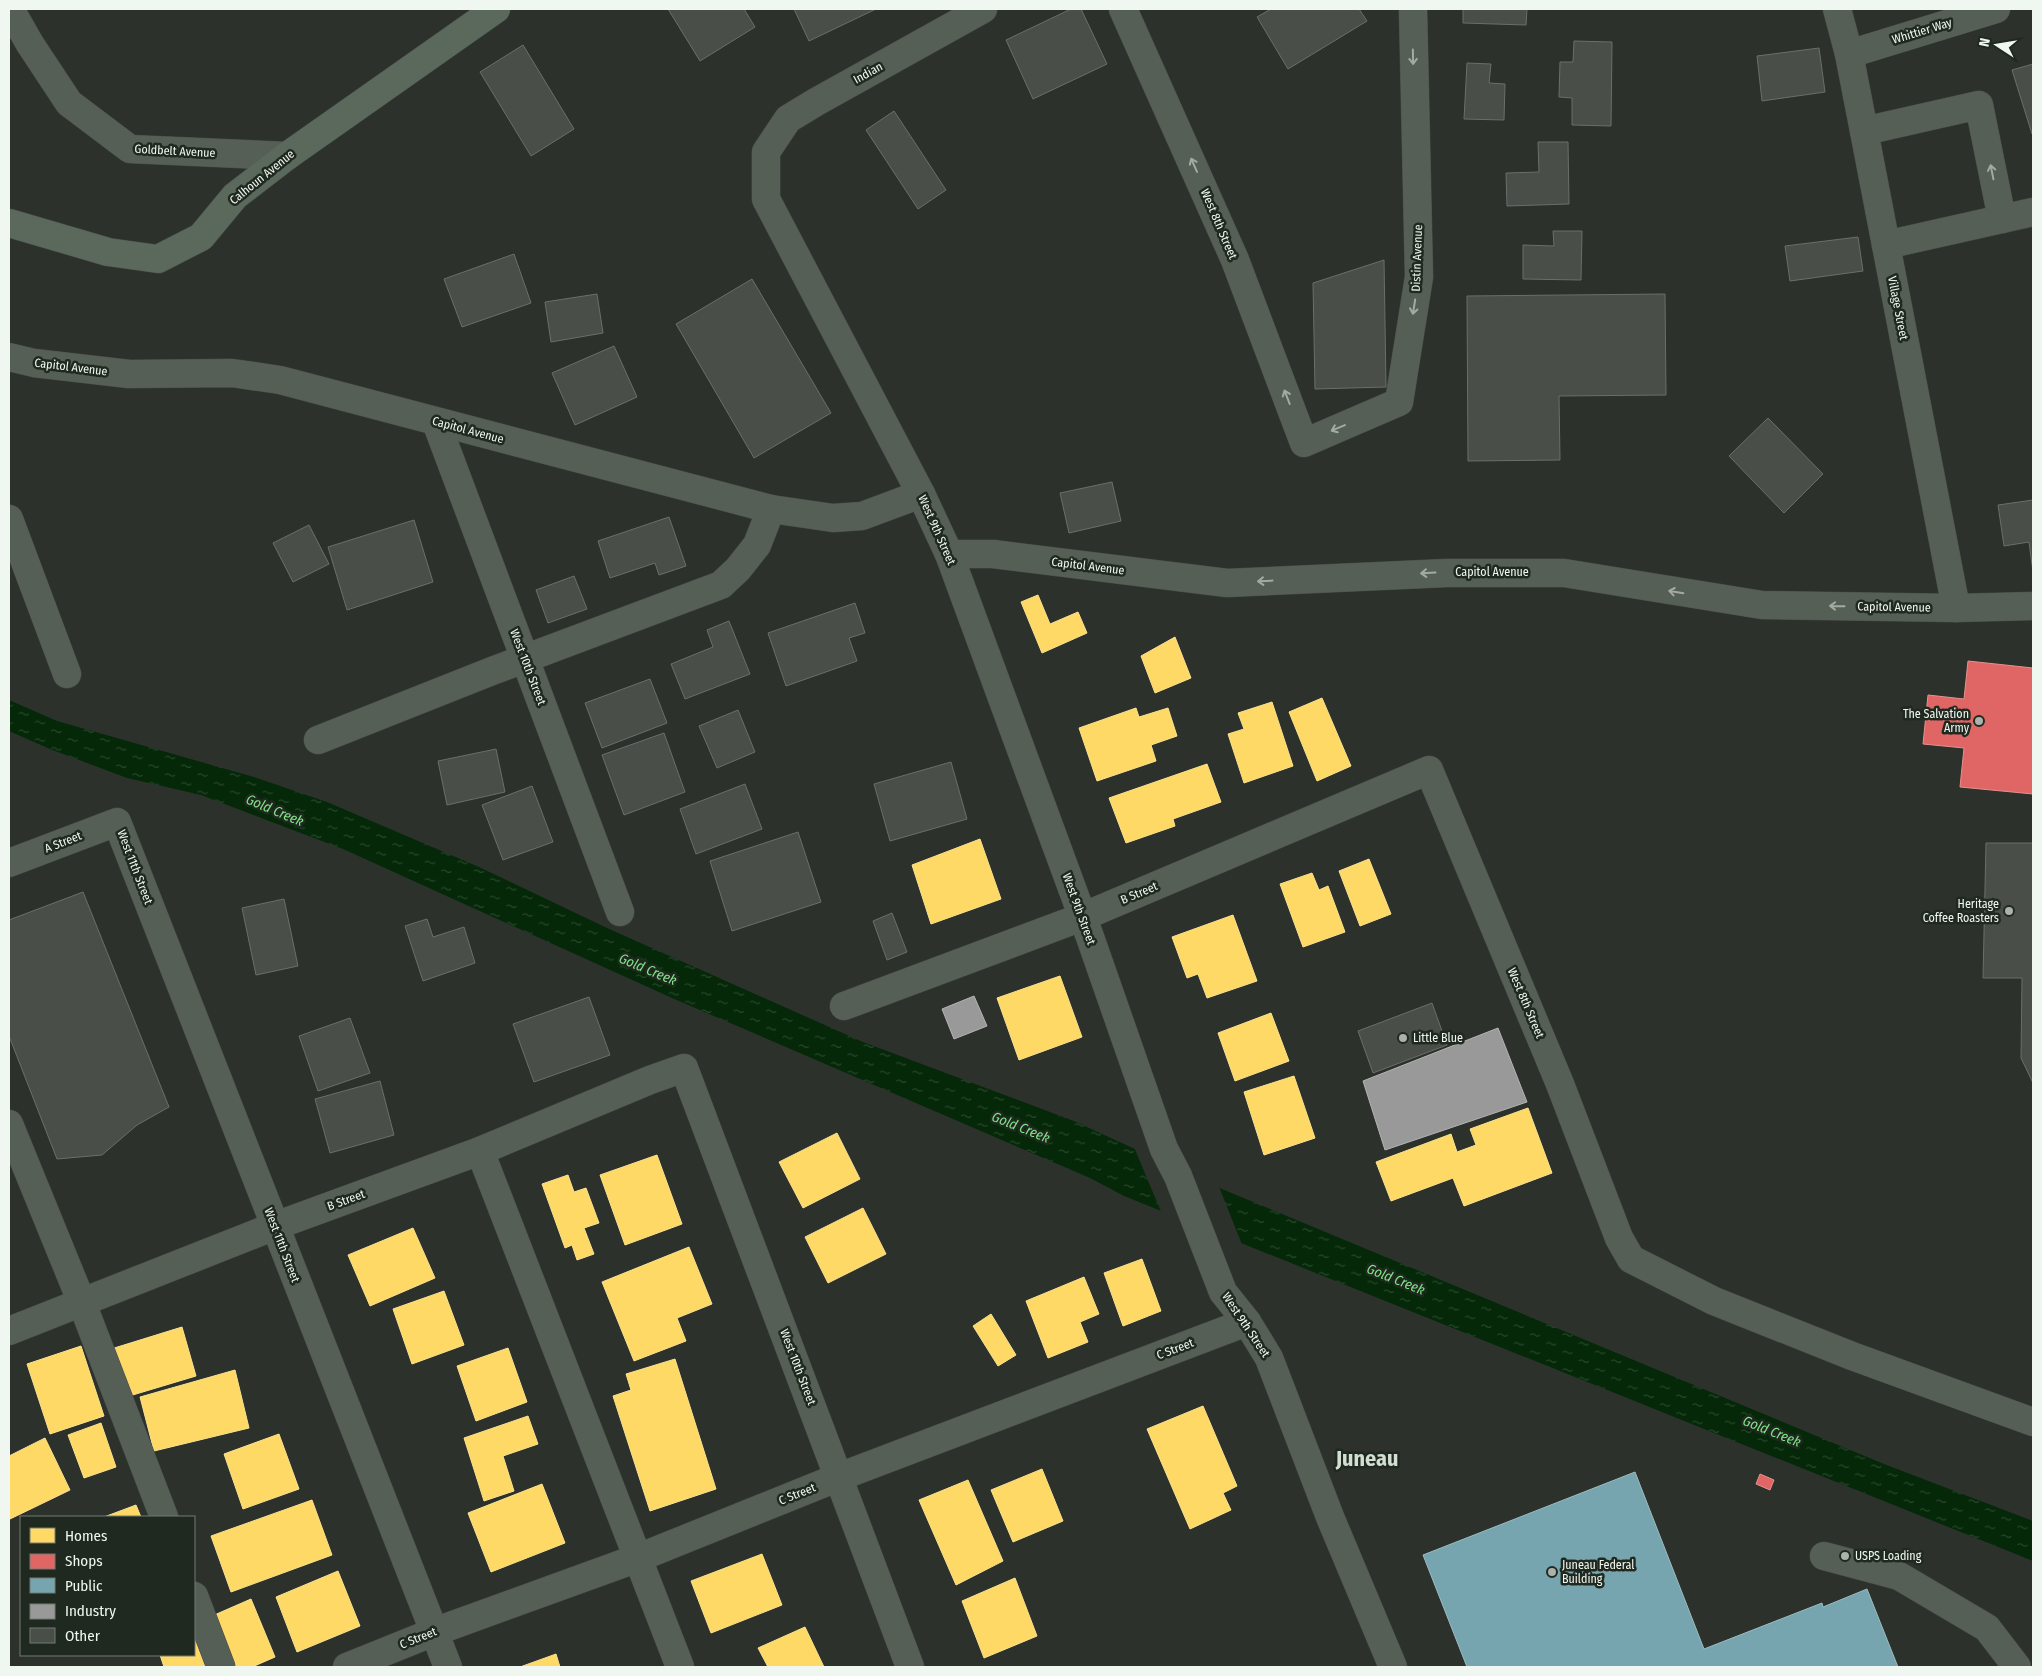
<svg xmlns="http://www.w3.org/2000/svg" width="2042" height="1676" font-family="'Fira Sans Condensed',sans-serif">
<style>
.water{fill:url(#water-ripples)}
.pier{fill:#2c312c}
.homes{fill:#ffd966;stroke:#fae28f}
.shops{fill:#e06666;stroke:#e5918f}
.public{fill:#76a5af;stroke:#9bbdc2}
.industry{fill:#999;stroke:#b3b5b3}
.building{fill:#494e49;stroke:#6b6f6b}
.lines{fill:none;stroke-linecap:round;stroke-linejoin:round}
.minor-casing{stroke:#484c48;stroke-width:29}
.major-casing{stroke:#484c48;stroke-width:29}
.minor{stroke:#565f56;stroke-width:28}
.major{stroke:#5b685c;stroke-width:28}
.oneway{stroke:#a3aaa3}
.poi-dot{fill:#abb1ab;stroke:#202920;stroke-width:2}
.labels{text-anchor:middle;stroke-width:5;stroke-linejoin:round;paint-order:stroke}
.street-label{font-size:12px;fill:#f0f6f0;stroke:#202920}
.poi-label{font-size:12px;fill:#f0f6f0;stroke:#202920;text-anchor:start}
.water-label{font-size:14px;font-style:italic;fill:#7fe386;stroke:#202920}
.town-label{font-size:22px;font-weight:bold;fill:#d3dfd3;stroke:#202920}
</style>
<defs>
<pattern id="water-ripples" width="26" height="14" patternUnits="userSpaceOnUse" patternTransform="scale(1.25)"><rect width="26" height="14" fill="#042808"/><path d="M2 4q2-2 4 0t4 0M15 11q2-2 4 0t4 0" fill="none" stroke="#29482c"/></pattern>
</defs>
<rect width="100%" height="100%" fill="#2c312c"/>
<path class="water" d="M9,700L57,721L254,777L327,802L479,867L607,928L863,1042L1074,1121L1222,1189L1884,1464L2033,1521V1561L1124,1196L1090,1178L672,998L343,849L201,795L127,778L50,749L9,731Z"/>
<path class="pier" d="M1133,1145L1218,1184L1243,1247L1162,1214Z"/>
<g class="homes">
<path d="M1038,595L1050,624L1078,612L1087,633L1042,653L1021,602Z"/>
<path d="M1175,637L1191,678L1155,693L1141,656Z"/>
<path d="M1322,698L1351,766L1317,781L1289,712Z"/>
<path d="M1272,702L1293,766L1244,783L1228,734L1244,729L1238,713Z"/>
<path d="M1136,708L1139,717L1168,708L1177,736L1151,745L1156,761L1097,781L1079,728Z"/>
<path d="M1207,764L1221,802L1173,819L1175,826L1126,843L1109,798Z"/>
<path d="M980,839L1001,899L931,924L912,865Z"/>
<path d="M1369,859L1391,914L1360,926L1339,871Z"/>
<path d="M1312,873L1319,890L1328,886L1345,932L1303,947L1280,884Z"/>
<path d="M1233,915L1257,981L1207,998L1198,974L1187,978L1172,937Z"/>
<path d="M1060,976L1082,1037L1019,1060L997,998Z"/>
<path d="M1271,1013L1289,1061L1235,1081L1218,1033Z"/>
<path d="M1294,1076L1315,1138L1264,1155L1244,1092Z"/>
<path d="M1528,1108L1552,1173L1464,1206L1453,1178L1391,1201L1376,1162L1451,1134L1457,1152L1476,1145L1470,1129Z"/>
<path d="M837,1133L860,1179L803,1208L779,1162Z"/>
<path d="M657,1155L682,1224L625,1245L600,1175Z"/>
<path d="M568,1175L574,1192L586,1188L599,1223L584,1228L594,1254L577,1260L572,1245L565,1248L542,1184Z"/>
<path d="M863,1208L886,1254L828,1283L805,1237Z"/>
<path d="M413,1228L435,1278L370,1306L348,1255Z"/>
<path d="M689,1247L712,1304L677,1318L686,1341L634,1361L602,1282Z"/>
<path d="M1142,1259L1161,1311L1123,1326L1104,1273Z"/>
<path d="M1084,1277L1099,1314L1080,1322L1088,1342L1048,1358L1026,1301Z"/>
<path d="M444,1291L464,1345L412,1364L393,1309Z"/>
<path d="M991,1314L1016,1355L998,1366L973,1326Z"/>
<path d="M182,1327L196,1376L126,1397L111,1349Z"/>
<path d="M81,1346L104,1416L50,1434L27,1364Z"/>
<path d="M508,1348L527,1402L476,1421L457,1366Z"/>
<path d="M675,1359L716,1489L650,1511L613,1396L631,1390L626,1374Z"/>
<path d="M235,1370L249,1428L154,1451L140,1397Z"/>
<path d="M1203,1406L1237,1486L1223,1493L1231,1510L1190,1529L1147,1429Z"/>
<path d="M528,1416L538,1444L503,1456L514,1491L484,1501L464,1438Z"/>
<path d="M101,1423L116,1467L84,1478L68,1435Z"/>
<path d="M279,1434L299,1489L243,1509L224,1454Z"/>
<path d="M45,1438L70,1490L10,1519L9,1456Z"/>
<path d="M1042,1469L1063,1521L1013,1542L991,1490Z"/>
<path d="M968,1480L1003,1561L956,1585L919,1500Z"/>
<path d="M542,1484L565,1543L491,1572L468,1513Z"/>
<path d="M312,1500L332,1555L231,1592L211,1536Z"/>
<path d="M136,1505L141,1517H104Z"/>
<path d="M762,1554L782,1605L711,1633L691,1581Z"/>
<path d="M338,1571L360,1626L297,1652L276,1597Z"/>
<path d="M1015,1578L1037,1636L984,1658L962,1601Z"/>
<path d="M251,1599L275,1657L252,1667H234L212,1616Z"/>
<path d="M805,1627L824,1667H768L758,1648Z"/>
<path d="M194,1636L205,1666L200,1667H164L160,1655H194Z"/>
<path d="M556,1654L560,1667H520Z"/>
</g>
<g class="shops">
<path d="M1968,661L2033,668V794L1960,787L1964,748L1923,744L1928,695L1964,699Z"/>
<path d="M1760,1474L1774,1480L1770,1490L1756,1484Z"/>
</g>
<path class="public" d="M1635,1472L1704,1649L1822,1603L1823,1607L1867,1589L1898,1667H1467L1423,1555Z"/>
<g class="industry">
<path d="M974,996L987,1026L954,1039L942,1009Z"/>
<path d="M1498,1028L1527,1102L1385,1150L1363,1081Z"/>
</g>
<g class="building">
<path d="M668,9H744L755,27L700,61Z"/>
<path d="M794,9H876L809,41Z"/>
<path d="M1071,9H1081L1107,64L1033,99L1006,40Z"/>
<path d="M1271,9H1359L1367,21L1288,69L1257,17Z"/>
<path d="M1463,9H1527L1526,25L1463,23Z"/>
<path d="M1574,41L1612,42L1611,126L1572,125V98L1559,97L1560,62H1573Z"/>
<path d="M523,45L574,129L531,156L480,72Z"/>
<path d="M1819,48L1825,92L1762,101L1757,56Z"/>
<path d="M1467,63L1491,64L1489,83L1505,84L1504,120L1464,119Z"/>
<path d="M2033,64V133L2032,134L2012,70Z"/>
<path d="M894,111L946,190L918,209L866,130Z"/>
<path d="M1538,142H1568L1569,204L1507,206L1506,173L1539,172Z"/>
<path d="M1553,231H1582L1581,280L1523,279V245L1554,246Z"/>
<path d="M1858,237L1863,271L1790,281L1785,246Z"/>
<path d="M514,254L531,303L462,327L444,279Z"/>
<path d="M1384,260L1386,387L1315,389L1313,283Z"/>
<path d="M752,279L831,413L754,458L676,324Z"/>
<path d="M597,294L603,333L551,342L545,302Z"/>
<path d="M1665,294L1666,395L1559,396L1560,460L1468,461L1467,296Z"/>
<path d="M614,346L637,397L575,425L552,373Z"/>
<path d="M1768,418L1823,474L1784,513L1729,456Z"/>
<path d="M1112,482L1121,521L1069,533L1060,493Z"/>
<path d="M2033,500V572L2029,542L2004,546L1998,505Z"/>
<path d="M669,517L686,566L659,575L655,563L610,578L598,541Z"/>
<path d="M414,520L433,582L347,610L328,547Z"/>
<path d="M309,525L329,564L293,582L273,543Z"/>
<path d="M574,576L587,609L548,623L536,590Z"/>
<path d="M855,603L865,633L849,638L857,661L786,686L768,633Z"/>
<path d="M729,621L750,674L685,699L671,664L713,647L707,630Z"/>
<path d="M650,679L667,723L602,748L585,703Z"/>
<path d="M738,710L755,752L717,768L699,726Z"/>
<path d="M664,733L685,792L624,815L602,755Z"/>
<path d="M496,749L505,792L447,805L438,761Z"/>
<path d="M951,762L967,819L890,841L874,784Z"/>
<path d="M745,784L762,829L696,854L680,809Z"/>
<path d="M532,786L553,842L503,860L482,805Z"/>
<path d="M798,832L821,902L732,931L710,861Z"/>
<path d="M1986,843H2033V1083L2021,1058L2022,978H1983Z"/>
<path d="M83,892L169,1107L137,1125L102,1155L57,1159L9,1036V920Z"/>
<path d="M284,899L298,966L256,975L242,908Z"/>
<path d="M892,913L907,952L887,960L873,921Z"/>
<path d="M427,919L433,937L464,927L475,963L423,981L405,926Z"/>
<path d="M589,997L610,1055L534,1082L513,1024Z"/>
<path d="M1432,1003L1447,1045L1373,1073L1358,1031Z"/>
<path d="M350,1018L370,1073L318,1091L299,1036Z"/>
<path d="M380,1081L394,1135L330,1153L315,1099Z"/>
</g>
<g class="lines">
<defs>
<g id="minor">
<path d="M10,9L30,44L69,103L130,149L287,156"/>
<path d="M983,9L816,102L788,119L766,152V199L921,494L949,554L1090,937L1164,1149L1178,1176L1223,1292L1247,1322L1269,1358L1330,1517L1393,1667"/>
<path d="M1123,9L1235,260L1304,443L1399,402L1419,277L1413,9"/>
<path d="M1837,9L1849,54L1864,131L1956,608"/>
<path d="M1849,54L1996,9"/>
<path d="M1864,131L1979,105L2002,219"/>
<path d="M1886,245L2033,212"/>
<path d="M9,357L34,363L129,374L232,373L280,380L771,509L833,518L862,516L921,494"/>
<path d="M436,422L620,912"/>
<path d="M9,519L67,674"/>
<path d="M949,554H993L1227,583L1447,573H1564L1762,605L1956,608L2033,606"/>
<path d="M318,740L492,671L721,585L738,569L757,545L771,509"/>
<path d="M9,863L117,822L448,1667"/>
<path d="M844,1006L1082,917L1429,770L1560,1084L1619,1238L1631,1259L1714,1301L1852,1356L2033,1422"/>
<path d="M9,1124L82,1303L164,1517"/>
<path d="M480,1151L680,1667"/>
<path d="M9,1331L275,1226L480,1151L650,1080L684,1068L910,1667"/>
<path d="M1824,1556L1899,1576L1987,1628L2017,1667"/>
<path d="M194,1596L221,1667"/>
<path d="M347,1667L434,1632L638,1558L839,1477L1247,1322"/>
</g>
<path id="major" d="M9,223L108,252L158,259L201,237L235,196L287,156L496,9"/>
</defs>
<use href="#minor" class="minor-casing"/>
<use href="#major" class="major-casing"/>
<use href="#minor" class="minor"/>
<use href="#major" class="major"/>
</g>
<defs><path id="oneway-shaft" d="M-6 0H5M1.5-3L5.5 0L1.5 3" fill="none" stroke-width="1.6" stroke-linecap="round" stroke-linejoin="round" transform="scale(1.25)"/></defs>
<g class="oneway">
<use href="#oneway-shaft" transform="translate(1413 57) rotate(89)"/>
<use href="#oneway-shaft" transform="translate(1194 165) rotate(-114)"/>
<use href="#oneway-shaft" transform="translate(1992 172) rotate(-101)"/>
<use href="#oneway-shaft" transform="translate(1414 307) rotate(99)"/>
<use href="#oneway-shaft" transform="translate(1287 397) rotate(-111)"/>
<use href="#oneway-shaft" transform="translate(1338 428) rotate(157)"/>
<use href="#oneway-shaft" transform="translate(1428 573) rotate(177)"/>
<use href="#oneway-shaft" transform="translate(1265 581) rotate(177)"/>
<use href="#oneway-shaft" transform="translate(1676 592) rotate(-171)"/>
<use href="#oneway-shaft" transform="translate(1837 606) rotate(-179)"/>
</g>
<g class="poi-dot">
<circle cx="1979" cy="721" r="5"/>
<circle cx="2009" cy="911" r="5"/>
<circle cx="1403" cy="1038" r="5"/>
<circle cx="1845" cy="1556" r="5"/>
<circle cx="1552" cy="1572" r="5"/>
</g>
<g class="labels">
<g class="street-label">
<text transform="translate(1922 31) rotate(-17)" y="4">Whittier Way</text>
<text transform="translate(868 73) rotate(-29)" y="4">Indian</text>
<text transform="translate(175 151) rotate(3)" y="4">Goldbelt Avenue</text>
<text transform="translate(262 177) rotate(-39)" y="4">Calhoun Avenue</text>
<text transform="translate(1219 224) rotate(67)" y="4">West 8th Street</text>
<text transform="translate(1417 258) rotate(-88)" y="4">Distin Avenue</text>
<text transform="translate(1898 308) rotate(79)" y="4">Village Street</text>
<text transform="translate(71 367) rotate(7)" y="4">Capitol Avenue</text>
<text transform="translate(468 430) rotate(15)" y="4">Capitol Avenue</text>
<text transform="translate(937 530) rotate(66)" y="4">West 9th Street</text>
<text transform="translate(1088 566) rotate(7)" y="4">Capitol Avenue</text>
<text x="1492" y="576">Capitol Avenue</text>
<text transform="translate(1894 607) rotate(1)" y="4">Capitol Avenue</text>
<text transform="translate(528 667) rotate(69)" y="4">West 10th Street</text>
<text transform="translate(63 842) rotate(-21)" y="4">A Street</text>
<text transform="translate(135 867) rotate(69)" y="4">West 11th Street</text>
<text transform="translate(1139 893) rotate(-23)" y="4">B Street</text>
<text transform="translate(1079 909) rotate(70)" y="4">West 9th Street</text>
<text transform="translate(1526 1003) rotate(67)" y="4">West 8th Street</text>
<text transform="translate(346 1200) rotate(-20)" y="4">B Street</text>
<text transform="translate(282 1245) rotate(69)" y="4">West 11th Street</text>
<text transform="translate(1246 1325) rotate(56)" y="4">West 9th Street</text>
<text transform="translate(1175 1349) rotate(-21)" y="4">C Street</text>
<text transform="translate(798 1367) rotate(69)" y="4">West 10th Street</text>
<text transform="translate(797 1494) rotate(-22)" y="4">C Street</text>
<text transform="translate(418 1638) rotate(-22)" y="4">C Street</text>
</g>
<g class="poi-label">
<text x="1969" y="718" text-anchor="end">The Salvation<tspan x="1969" dy="14">Army</tspan></text>
<text x="1999" y="908" text-anchor="end">Heritage<tspan x="1999" dy="14">Coffee Roasters</tspan></text>
<text x="1413" y="1042">Little Blue</text>
<text x="1855" y="1560">USPS Loading</text>
<text x="1562" y="1569">Juneau Federal<tspan x="1562" dy="14">Building</tspan></text>
</g>
<g class="water-label">
<text transform="translate(275 810) rotate(23)" y="5">Gold Creek</text>
<text transform="translate(648 969) rotate(23)" y="5">Gold Creek</text>
<text transform="translate(1021 1127) rotate(22)" y="5">Gold Creek</text>
<text transform="translate(1396 1279) rotate(22)" y="5">Gold Creek</text>
<text transform="translate(1772 1431) rotate(22)" y="5">Gold Creek</text>
</g>
<g class="town-label">
<text x="1367" y="1466">Juneau</text>
</g>
</g>
<rect width="2042" height="1676" fill="none" stroke="#f0f6f0" stroke-width="20"/>
<rect x="20" y="1516" width="175" height="140" fill="#202920" stroke="#737b73"/>
<rect x="30" y="1528" width="25" height="15" fill="#ffd966" stroke="#737b73"/>
<text x="65" y="1541" font-size="15" fill="#f0f6f0">Homes</text>
<rect x="30" y="1554" width="25" height="15" fill="#e06666" stroke="#737b73"/>
<text x="65" y="1566" font-size="15" fill="#f0f6f0">Shops</text>
<rect x="30" y="1578" width="25" height="15" fill="#76a5af" stroke="#737b73"/>
<text x="65" y="1591" font-size="15" fill="#f0f6f0">Public</text>
<rect x="30" y="1604" width="25" height="15" fill="#999999" stroke="#737b73"/>
<text x="65" y="1616" font-size="15" fill="#f0f6f0">Industry</text>
<rect x="30" y="1628" width="25" height="15" fill="#494e49" stroke="#737b73"/>
<text x="65" y="1641" font-size="15" fill="#f0f6f0">Other</text>
<g transform="translate(1997 45) rotate(282)" stroke="#202920" stroke-width="4" paint-order="stroke">
<path d="M0-4L9 19L0 12L-9 19Z" fill="#f0f6f0"/>
<text y="-8" font-size="14" font-weight="bold" text-anchor="middle" fill="#f0f6f0">N</text>
</g>
</svg>
